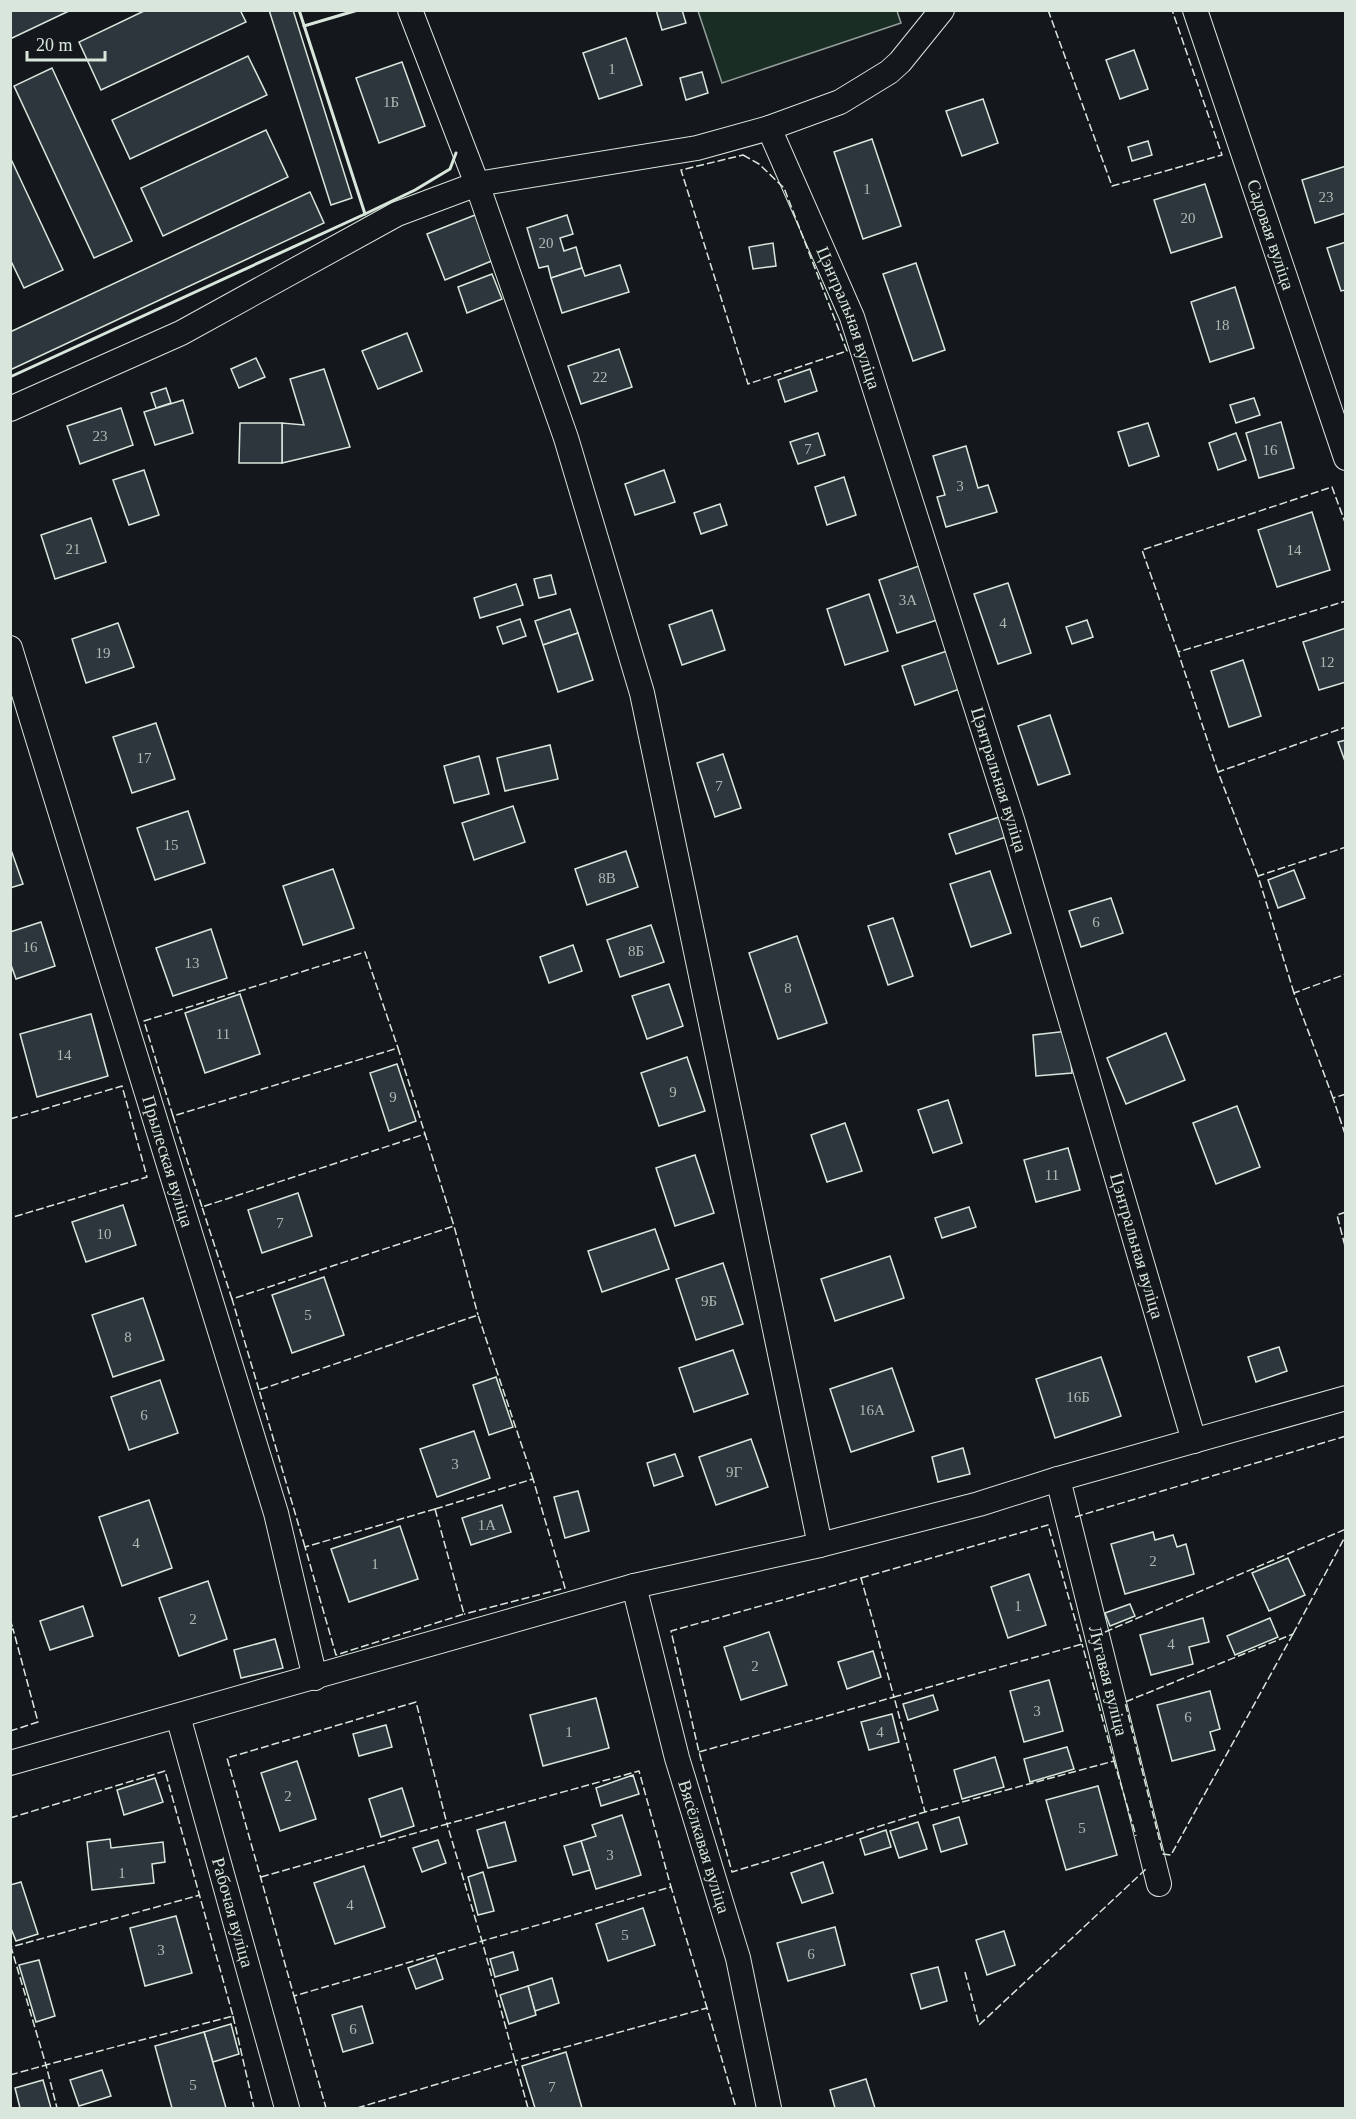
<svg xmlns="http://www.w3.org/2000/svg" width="1356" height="2119" font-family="'Times New Roman',serif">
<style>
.green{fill:#1a2d24;stroke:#939e99;stroke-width:1.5}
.building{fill:#2c363c;stroke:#d8e6dc;stroke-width:1.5}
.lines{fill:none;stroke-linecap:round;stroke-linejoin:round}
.street-casing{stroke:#d8e6dc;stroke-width:26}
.street{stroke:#14181c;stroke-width:24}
.fence{stroke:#d8e6dc;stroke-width:1.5;stroke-dasharray:8 3;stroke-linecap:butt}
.wall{stroke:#d8e6dc;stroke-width:3}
.labels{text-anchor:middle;stroke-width:4.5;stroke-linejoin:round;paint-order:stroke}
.number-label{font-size:15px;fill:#adbab4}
.street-label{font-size:18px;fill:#d8e6dc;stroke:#14181c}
</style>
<rect width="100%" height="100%" fill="#14181c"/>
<path class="green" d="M698,11H897L901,23L722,83Z"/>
<g class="building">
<path d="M10,10H71L10,39Z"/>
<path d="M146,10H240L246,22L101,90L79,42Z"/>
<path d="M269,10H293L352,198L331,205Z"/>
<path d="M656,10H682L686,23L662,30Z"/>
<path d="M626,38L642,85L599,99L583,53Z"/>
<path d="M1134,50L1148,89L1120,99L1106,60Z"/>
<path d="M248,56L267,95L130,159L112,120Z"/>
<path d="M402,62L425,126L379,143L356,78Z"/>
<path d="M52,68L132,241L94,258L14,86Z"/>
<path d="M702,72L708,93L686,100L680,78Z"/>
<path d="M983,99L998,143L962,156L946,111Z"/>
<path d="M266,130L288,177L163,236L141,188Z"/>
<path d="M872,139L901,226L863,239L834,152Z"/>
<path d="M1148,141L1152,155L1132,161L1128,147Z"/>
<path d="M10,157L63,270L24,288L10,259Z"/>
<path d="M1346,166V213L1315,223L1302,180Z"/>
<path d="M1205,184L1222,237L1171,253L1154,200Z"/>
<path d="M310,192L324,223L10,370V332Z"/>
<path d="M475,215L494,260L445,280L427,234Z"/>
<path d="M567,215L573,234L560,238L564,251L576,247L582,268L551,278L548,266L539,268L527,228Z"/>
<path d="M1346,242V290L1341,291L1327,248Z"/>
<path d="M773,243L776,266L753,269L749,247Z"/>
<path d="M916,263L945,350L913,361L883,274Z"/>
<path d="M620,265L629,292L562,313L551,278L582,268L585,276Z"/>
<path d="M492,274L502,299L467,313L458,287Z"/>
<path d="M1235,287L1254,348L1210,362L1191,302Z"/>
<path d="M407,333L422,371L378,389L362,351Z"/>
<path d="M619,349L632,387L581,404L568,366Z"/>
<path d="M256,358L265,377L239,388L231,369Z"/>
<path d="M324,369L350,447L282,463V423L304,425L290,379Z"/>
<path d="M810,369L817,391L785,402L778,380Z"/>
<path d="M166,388L171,403L156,408L151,393Z"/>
<path d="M1254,398L1260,415L1236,423L1230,405Z"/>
<path d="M183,400L193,433L155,445L144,412Z"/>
<path d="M121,408L133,445L80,464L67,426Z"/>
<path d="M1281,422L1294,468L1259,478L1246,433Z"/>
<path d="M240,423H282V463H239Z"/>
<path d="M1148,423L1159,456L1129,466L1118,432Z"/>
<path d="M818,433L825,455L798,464L790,442Z"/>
<path d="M1236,433L1246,460L1218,470L1209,443Z"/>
<path d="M966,446L978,488L988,485L997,512L946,527L937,497L945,495L933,456Z"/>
<path d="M144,470L159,515L129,525L113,480Z"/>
<path d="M664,470L675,502L635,515L625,484Z"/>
<path d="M844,477L856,515L827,525L815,487Z"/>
<path d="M720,504L727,525L701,534L694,513Z"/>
<path d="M1312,512L1330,570L1277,587L1258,530Z"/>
<path d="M91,518L106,562L55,579L41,535Z"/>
<path d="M919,566L937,620L897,633L879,580Z"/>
<path d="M551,575L556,594L539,598L534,579Z"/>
<path d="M1008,583L1031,653L998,664L974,594Z"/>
<path d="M516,584L523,605L480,618L474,598Z"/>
<path d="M869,594L888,651L845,665L827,609Z"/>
<path d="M570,609L578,633L543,645L535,621Z"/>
<path d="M712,610L725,650L682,665L669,625Z"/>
<path d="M520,619L526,636L503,644L497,627Z"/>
<path d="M1087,620L1093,637L1072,644L1066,627Z"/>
<path d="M118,623L134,667L86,683L72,639Z"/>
<path d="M1346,628V682L1319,690L1303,642Z"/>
<path d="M578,633L593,680L558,692L543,645Z"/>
<path d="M953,649L965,687L915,705L902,666Z"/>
<path d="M1243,660L1261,716L1229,727L1211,671Z"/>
<path d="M1050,715L1070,774L1038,785L1018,726Z"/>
<path d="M156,723L175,779L132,793L113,737Z"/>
<path d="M1346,740V764L1338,742Z"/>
<path d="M550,745L558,779L505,791L497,758Z"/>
<path d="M723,754L741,808L715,817L697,763Z"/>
<path d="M479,756L489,794L454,803L444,766Z"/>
<path d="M513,806L525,842L474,860L462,823Z"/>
<path d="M188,811L205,863L155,880L137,828Z"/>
<path d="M1002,816L1009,836L956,854L949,834Z"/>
<path d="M10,847L23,884L10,888Z"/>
<path d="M626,851L638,887L587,905L575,869Z"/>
<path d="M333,869L354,928L303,945L283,886Z"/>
<path d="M1294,870L1305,898L1278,908L1268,880Z"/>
<path d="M990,871L1011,933L971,947L950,884Z"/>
<path d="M1111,898L1123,933L1081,947L1069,911Z"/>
<path d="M893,918L913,976L888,985L868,926Z"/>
<path d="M41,922L55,966L16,979L10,962V932Z"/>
<path d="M651,925L664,962L620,977L607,940Z"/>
<path d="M211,929L227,978L173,996L156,948Z"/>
<path d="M797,936L827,1023L778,1039L749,953Z"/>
<path d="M573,945L582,971L549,983L540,957Z"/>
<path d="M669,984L683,1026L647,1039L632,996Z"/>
<path d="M240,994L260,1054L205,1073L185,1013Z"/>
<path d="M91,1014L108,1076L37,1097L20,1034Z"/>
<path d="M1068,1031L1072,1073L1036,1076L1033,1035Z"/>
<path d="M1166,1033L1185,1080L1126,1104L1107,1058Z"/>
<path d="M687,1057L705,1111L659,1126L641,1073Z"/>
<path d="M397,1064L416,1121L389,1131L370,1073Z"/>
<path d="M948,1100L962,1143L933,1153L918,1110Z"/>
<path d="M1237,1106L1260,1167L1216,1184L1193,1123Z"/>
<path d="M845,1123L862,1171L827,1182L811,1135Z"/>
<path d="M1068,1148L1080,1190L1036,1202L1024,1160Z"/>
<path d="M695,1155L714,1213L675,1226L656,1168Z"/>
<path d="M298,1193L312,1236L262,1253L248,1210Z"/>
<path d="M123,1205L136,1245L86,1262L72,1222Z"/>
<path d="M969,1207L976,1227L942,1238L935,1218Z"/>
<path d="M655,1229L669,1269L602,1292L588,1251Z"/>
<path d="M890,1256L904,1298L835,1321L821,1279Z"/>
<path d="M723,1263L743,1324L696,1340L676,1279Z"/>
<path d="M324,1277L344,1335L292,1353L272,1295Z"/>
<path d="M143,1298L164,1360L113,1377L92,1315Z"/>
<path d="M1279,1347L1287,1371L1256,1382L1248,1357Z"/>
<path d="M733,1350L748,1394L694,1412L679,1368Z"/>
<path d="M1101,1357L1121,1416L1055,1438L1036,1379Z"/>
<path d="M892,1368L914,1431L851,1452L830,1389Z"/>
<path d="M496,1377L513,1427L489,1435L473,1385Z"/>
<path d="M160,1380L178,1433L129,1450L111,1397Z"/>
<path d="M474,1431L490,1478L437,1497L420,1449Z"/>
<path d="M751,1439L768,1487L716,1505L699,1457Z"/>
<path d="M963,1448L970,1474L938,1482L932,1457Z"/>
<path d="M675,1454L683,1476L654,1486L647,1463Z"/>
<path d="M578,1491L589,1531L565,1538L554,1497Z"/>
<path d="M149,1500L172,1568L122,1586L99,1517Z"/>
<path d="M502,1505L511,1532L471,1545L462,1518Z"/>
<path d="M400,1526L418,1579L349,1602L331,1549Z"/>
<path d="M1153,1532L1155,1540L1173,1535L1177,1547L1186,1544L1194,1574L1125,1594L1111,1544Z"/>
<path d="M1288,1558L1305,1595L1269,1611L1252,1573Z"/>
<path d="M1029,1574L1046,1625L1008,1638L991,1587Z"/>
<path d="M208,1581L227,1639L179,1656L159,1598Z"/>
<path d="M1130,1604L1135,1616L1110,1626L1105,1613Z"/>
<path d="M83,1606L93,1636L50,1650L40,1621Z"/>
<path d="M1203,1618L1209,1642L1189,1647L1193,1664L1151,1675L1140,1635Z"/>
<path d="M1270,1618L1278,1637L1235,1655L1227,1636Z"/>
<path d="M769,1632L787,1685L741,1700L724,1647Z"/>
<path d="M275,1639L283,1668L241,1678L234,1650Z"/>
<path d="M873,1651L881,1677L847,1689L838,1662Z"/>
<path d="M1049,1680L1063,1731L1024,1742L1010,1691Z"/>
<path d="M1210,1691L1220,1729L1210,1732L1215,1750L1172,1761L1157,1705Z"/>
<path d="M933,1695L938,1710L908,1720L903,1704Z"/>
<path d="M596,1698L609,1748L543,1766L530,1715Z"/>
<path d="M892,1714L899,1742L869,1750L861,1722Z"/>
<path d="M386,1725L392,1747L359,1756L353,1734Z"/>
<path d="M1067,1747L1074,1769L1030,1782L1024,1759Z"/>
<path d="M995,1757L1004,1787L962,1799L954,1770Z"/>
<path d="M297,1761L316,1819L280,1831L261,1773Z"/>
<path d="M633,1775L639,1794L601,1806L596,1788Z"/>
<path d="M155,1778L163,1802L124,1815L117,1790Z"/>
<path d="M1098,1786L1117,1855L1066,1870L1046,1800Z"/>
<path d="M402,1788L414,1826L381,1837L369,1799Z"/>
<path d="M622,1815L641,1875L596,1889L581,1841L596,1836L592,1825Z"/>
<path d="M959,1817L967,1844L941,1852L933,1825Z"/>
<path d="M505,1822L516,1861L488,1868L477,1830Z"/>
<path d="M918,1822L927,1849L899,1858L890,1831Z"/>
<path d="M886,1830L891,1847L865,1855L860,1839Z"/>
<path d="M110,1839L111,1848L163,1842L165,1862L152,1864L154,1883L92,1890L87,1842Z"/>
<path d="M438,1840L446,1863L422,1872L413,1848Z"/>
<path d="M581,1841L590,1870L573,1875L564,1846Z"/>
<path d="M823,1862L833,1893L802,1903L791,1873Z"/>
<path d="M364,1866L385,1927L335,1944L314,1883Z"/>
<path d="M483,1872L494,1911L478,1915L468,1877Z"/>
<path d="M21,1882L38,1934L16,1941L10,1926V1885Z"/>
<path d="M643,1908L655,1945L608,1961L596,1924Z"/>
<path d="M176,1916L192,1973L145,1986L130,1928Z"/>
<path d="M835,1927L845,1965L788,1981L777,1943Z"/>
<path d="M1004,1931L1015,1965L987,1975L976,1940Z"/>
<path d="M513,1952L518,1970L495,1977L490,1959Z"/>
<path d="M436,1958L443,1979L416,1989L408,1968Z"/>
<path d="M39,1960L55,2016L36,2022L19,1965Z"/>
<path d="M938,1967L947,2001L921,2009L911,1974Z"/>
<path d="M552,1978L559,2003L535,2011L528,1986Z"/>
<path d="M528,1986L536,2015L509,2024L500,1995Z"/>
<path d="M362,2006L373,2043L343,2052L332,2015Z"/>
<path d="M231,2024L239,2054L213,2062L204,2032Z"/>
<path d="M204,2032L226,2108H172L155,2046Z"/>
<path d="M566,2052L582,2108H535L522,2066Z"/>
<path d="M102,2070L111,2096L79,2106L70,2080Z"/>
<path d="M866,2079L875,2108H835L830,2090Z"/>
<path d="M43,2080L51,2108H20L15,2088Z"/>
</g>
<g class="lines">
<defs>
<g id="street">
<path d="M410,10L477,184L566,438L642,693L820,1545"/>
<path id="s1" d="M1195,10L1346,458"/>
<path id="s2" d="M769,128L852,317L1013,823L1194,1441"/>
<path d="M10,409L181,333L397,214L477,184L697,148L769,128L840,102L889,72L900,62L942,10"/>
<path id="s3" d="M10,648L276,1513L315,1678"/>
<path id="s4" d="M1058,1479L1159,1884"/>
<path id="s5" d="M634,1586L677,1758L738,1958L769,2108"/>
<path id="s6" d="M178,1716L287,2108"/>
<path d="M10,1763L634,1586L820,1545L979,1504L1058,1479L1346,1398"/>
</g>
</defs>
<use href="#street" class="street-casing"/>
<use href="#street" class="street"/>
<g class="fence">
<path d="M1048,10L1112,186L1222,155L1172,10"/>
<path d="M743,155L759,164L784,188L847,351L748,384L681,170Z"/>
<path d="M1178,652L1142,550L1332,487L1346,525"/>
<path d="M1218,772L1178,652L1346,601"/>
<path d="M1258,876L1218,772L1346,727"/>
<path d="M1294,993L1258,876L1346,847"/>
<path d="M1346,1094L1333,1098L1346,1137"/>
<path d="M1333,1098L1294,993L1346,974"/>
<path d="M173,1116L144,1021L365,952L398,1048"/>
<path d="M10,1119L122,1086L147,1177L10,1218"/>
<path d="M202,1207L173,1116L398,1048L425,1134"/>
<path d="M1346,1212L1337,1215L1346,1250"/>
<path d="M232,1299L202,1207L425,1134L454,1226"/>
<path d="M259,1390L232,1299L454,1226L478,1315"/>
<path d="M435,1509L464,1614L336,1655L305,1547Z"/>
<path d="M435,1509L533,1479L565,1588L464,1614"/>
<path d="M1075,1517L1346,1436"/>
<path d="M305,1547L259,1390L478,1315L533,1479"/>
<path d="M861,1578L1048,1525L1082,1644L894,1697L925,1812L1114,1761L1082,1644"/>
<path d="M10,1619L13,1629"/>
<path d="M10,1630L13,1629L38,1722L10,1731"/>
<path d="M1105,1632L1346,1529"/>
<path d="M1293,1634L1171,1855L1163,1854L1125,1702Z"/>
<path d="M1293,1634L1346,1535"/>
<path d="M699,1752L894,1697L861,1578L671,1631L699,1752L732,1872L925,1812"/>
<path d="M1114,1761L1136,1836"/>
<path d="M10,1818L165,1771L233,2016L46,2065L11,1947L200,1895"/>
<path d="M261,1877L447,1824L416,1702L227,1758L294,1996L482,1941L447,1824L639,1771L671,1887"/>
<path d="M965,1972L979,2025L1145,1870V1868"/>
<path d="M294,1996L326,2108"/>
<path d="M233,2016L254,2108"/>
<path d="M10,2075L46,2065L57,2108"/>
<path d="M357,2108L515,2061L482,1941L671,1887L707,2008"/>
<path d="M528,2108L515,2061L707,2008L736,2108"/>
</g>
<g class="wall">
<path d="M304,26L358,10"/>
<path d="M365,214L415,190L450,169L456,153"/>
<path d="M10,377L365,214L299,10"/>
</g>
</g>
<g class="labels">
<g class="number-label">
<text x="612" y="74">1</text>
<text x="391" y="107">1Б</text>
<text x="867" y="194">1</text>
<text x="1326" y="202">23</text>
<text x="1188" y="223">20</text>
<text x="546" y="248">20</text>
<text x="1222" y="330">18</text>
<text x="600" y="382">22</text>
<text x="100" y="441">23</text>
<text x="808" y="454">7</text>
<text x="1270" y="455">16</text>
<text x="960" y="491">3</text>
<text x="73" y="554">21</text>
<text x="1294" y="555">14</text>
<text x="908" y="605">3А</text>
<text x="1003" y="628">4</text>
<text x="103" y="658">19</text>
<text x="1327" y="667">12</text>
<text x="144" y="763">17</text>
<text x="719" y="791">7</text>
<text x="171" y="850">15</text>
<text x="607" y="883">8В</text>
<text x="1096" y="927">6</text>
<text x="30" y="952">16</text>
<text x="636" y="956">8Б</text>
<text x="192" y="968">13</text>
<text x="788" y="993">8</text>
<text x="223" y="1039">11</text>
<text x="64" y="1060">14</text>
<text x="673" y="1097">9</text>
<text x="393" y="1102">9</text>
<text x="1052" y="1180">11</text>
<text x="280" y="1228">7</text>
<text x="104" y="1239">10</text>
<text x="709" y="1306">9Б</text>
<text x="308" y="1320">5</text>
<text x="128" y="1342">8</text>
<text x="1078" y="1402">16Б</text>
<text x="872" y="1415">16А</text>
<text x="144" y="1420">6</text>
<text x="455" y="1469">3</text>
<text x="734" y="1477">9Г</text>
<text x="487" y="1530">1А</text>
<text x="136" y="1548">4</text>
<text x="1153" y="1566">2</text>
<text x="375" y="1569">1</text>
<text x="1018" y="1611">1</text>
<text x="193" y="1624">2</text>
<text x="1171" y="1649">4</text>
<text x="755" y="1671">2</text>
<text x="1037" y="1716">3</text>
<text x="1188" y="1722">6</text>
<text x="569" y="1737">1</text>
<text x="880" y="1737">4</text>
<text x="288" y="1801">2</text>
<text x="1082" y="1833">5</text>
<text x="610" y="1860">3</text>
<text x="122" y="1878">1</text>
<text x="350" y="1910">4</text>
<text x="625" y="1940">5</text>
<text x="161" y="1955">3</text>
<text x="811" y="1959">6</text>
<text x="353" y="2034">6</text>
<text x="193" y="2090">5</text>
<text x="552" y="2092">7</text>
</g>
<g class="street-label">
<text dy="6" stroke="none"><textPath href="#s1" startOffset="237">Садовая вуліца</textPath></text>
<text dy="6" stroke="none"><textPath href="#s2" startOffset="206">Цэнтральная вуліца</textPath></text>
<text dy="6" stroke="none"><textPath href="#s2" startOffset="692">Цэнтральная вуліца</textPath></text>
<text dy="6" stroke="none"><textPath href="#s3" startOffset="537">Прылеская вуліца</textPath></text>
<text dy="6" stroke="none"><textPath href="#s2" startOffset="1178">Цэнтральная вуліца</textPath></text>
<text dy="6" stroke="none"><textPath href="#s4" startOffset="208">Лугавая вуліца</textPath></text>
<text dy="6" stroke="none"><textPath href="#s5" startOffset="270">Вясёлкавая вуліца</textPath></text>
<text dy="6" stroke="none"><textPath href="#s6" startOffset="204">Рабочая вуліца</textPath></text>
</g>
</g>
<rect width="1356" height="2119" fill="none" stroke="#d8e6dc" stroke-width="24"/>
<path d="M27 51v9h78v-9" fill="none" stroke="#d8e6dc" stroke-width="3"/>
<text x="36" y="51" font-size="18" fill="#d8e6dc" stroke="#14181c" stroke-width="4.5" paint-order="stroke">20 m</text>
</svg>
